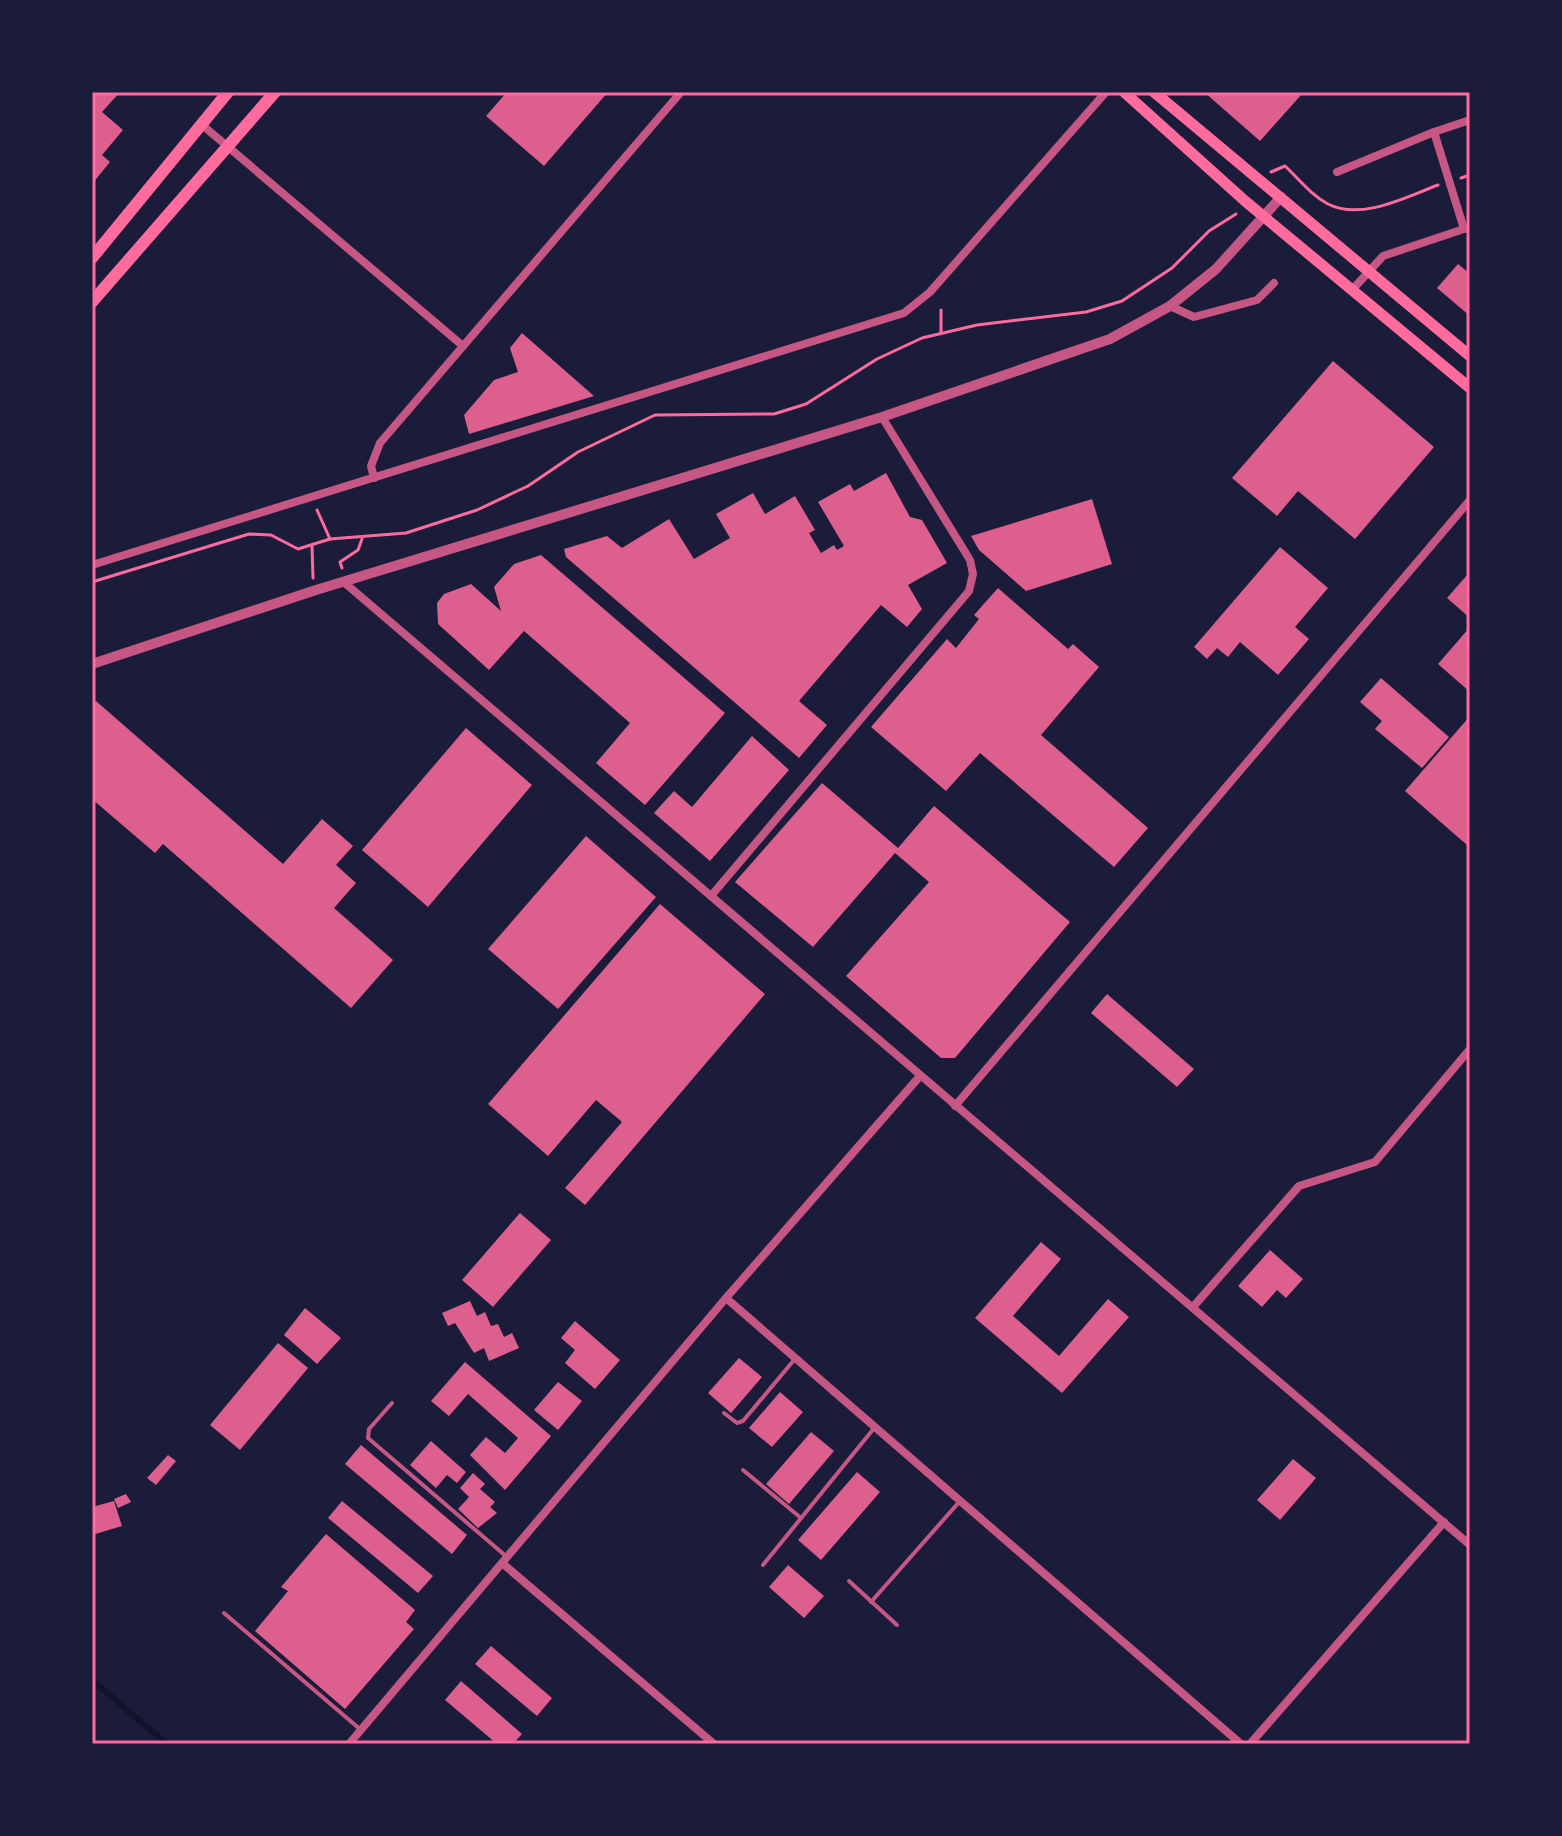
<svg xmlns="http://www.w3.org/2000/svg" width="1562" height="1836" font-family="'Noto Serif',serif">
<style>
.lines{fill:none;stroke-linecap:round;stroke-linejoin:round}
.stream{stroke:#12122b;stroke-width:6}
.building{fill:#dd5f8e}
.path{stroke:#ff6b9d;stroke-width:3}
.service{stroke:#c65784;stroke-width:4}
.minor{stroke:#c65784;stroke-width:8}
.tertiary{stroke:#c65784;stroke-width:10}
.secondary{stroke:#ff6b9d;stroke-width:11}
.trunk{stroke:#ff6b9d;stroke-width:12}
.neatline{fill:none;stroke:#ff6b9d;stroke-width:3}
</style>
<rect width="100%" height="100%" fill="#1b1b3a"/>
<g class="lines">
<path class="stream" d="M92,1680L167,1744"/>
</g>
<g class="building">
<path d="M92,92H120L102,112L123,130L102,155L110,162L92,184Z"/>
<path d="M507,92H608L544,166L486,116Z"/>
<path d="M1204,92H1300L1302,94L1260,141Z"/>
<path d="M1458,264L1470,274V316L1437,288Z"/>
<path d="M522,333L594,396L469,434L464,415L494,380L518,372L510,348Z"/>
<path d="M1333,361L1434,447L1355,539L1298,491L1277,516L1232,478Z"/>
<path d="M886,473L910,517L922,520L947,563L908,585L922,609L907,627L881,605L799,701L827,725L799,758L566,557L564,549L607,536L622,548L669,519L694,559L730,538L716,514L753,493L765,514L795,496L815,530L809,533L821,553L834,545L837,550L844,546L818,502L850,484L854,491Z"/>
<path d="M1092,499L1112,564L1026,591L979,550L971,536Z"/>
<path d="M1280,547L1328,588L1295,627L1309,639L1278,675L1240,642L1228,657L1217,648L1207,659L1194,647Z"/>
<path d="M541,555L725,713L645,805L596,763L630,723L524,631L489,670L438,624L437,603L444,594L471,584L501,611L494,587L514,564Z"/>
<path d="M1468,574L1470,576V618L1447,598Z"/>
<path d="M998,588L1068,649L1073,644L1099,667L1041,735L1148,828L1114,867L980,753L946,791L871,727L947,639L956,648L979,619L974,615Z"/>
<path d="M1470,627V692L1438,664Z"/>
<path d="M1381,678L1449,737L1422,768L1375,729L1382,721L1360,702Z"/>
<path d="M96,701L283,864L322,819L353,846L336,865L356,883L334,908L393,960L351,1008L163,844L155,853L92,799V706Z"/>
<path d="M1470,716V841L1467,845L1405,791Z"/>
<path d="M466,728L532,785L428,907L362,850Z"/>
<path d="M752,736L789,770L710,861L654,813L674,791L692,807Z"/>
<path d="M822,783L898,848L934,806L1070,922L955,1058H941L846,976L929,882L895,853L813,947L735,882Z"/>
<path d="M586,836L656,897L558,1009L488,949Z"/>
<path d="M660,904L765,994L585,1205L565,1188L622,1122L596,1100L548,1156L488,1104Z"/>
<path d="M1107,994L1194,1069L1177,1087L1091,1013Z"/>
<path d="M520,1213L551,1240L493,1307L462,1280Z"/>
<path d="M1041,1242L1061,1259L1013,1316L1059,1356L1108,1299L1129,1317L1062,1393L975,1318Z"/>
<path d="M1270,1250L1303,1279L1286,1298L1277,1290L1262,1307L1238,1286Z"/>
<path d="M470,1301L477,1316L485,1312L491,1326L498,1324L504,1337L512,1333L519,1348L489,1361L484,1348L474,1353L455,1323L448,1326L442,1313Z"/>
<path d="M305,1308L341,1338L317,1364L284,1335Z"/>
<path d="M575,1321L620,1360L595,1389L565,1363L575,1350L561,1338Z"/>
<path d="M278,1343L308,1368L240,1450L210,1425Z"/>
<path d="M739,1358L762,1377L731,1413L708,1393Z"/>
<path d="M465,1362L551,1436L505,1490L470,1455L486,1437L505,1453L518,1438L468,1394L449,1416L431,1401Z"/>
<path d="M558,1382L582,1401L558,1430L534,1410Z"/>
<path d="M780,1392L803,1412L772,1447L749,1428Z"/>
<path d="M811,1432L834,1451L789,1504L766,1484Z"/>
<path d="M431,1441L466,1472L457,1483L447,1475L436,1488L410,1465Z"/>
<path d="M361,1445L467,1535L452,1554L345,1464Z"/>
<path d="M168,1455L176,1461L156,1485L147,1478Z"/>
<path d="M1293,1459L1316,1478L1280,1520L1257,1500Z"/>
<path d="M857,1472L880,1492L821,1560L798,1540Z"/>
<path d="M473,1473L485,1484L480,1489L495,1502L490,1507L497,1513L478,1528L458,1509L469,1497L460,1488Z"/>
<path d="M126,1494L131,1502L118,1508L114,1499Z"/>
<path d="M114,1501L122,1526L92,1535V1507Z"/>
<path d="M342,1501L433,1576L418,1593L328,1518Z"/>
<path d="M326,1534L415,1610L406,1622L414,1629L345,1709L255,1631L288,1591L281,1587Z"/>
<path d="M788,1565L824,1596L804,1618L769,1587Z"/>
<path d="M491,1646L552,1698L537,1716L475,1664Z"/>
<path d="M461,1681L522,1734L513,1744H497L445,1700Z"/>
</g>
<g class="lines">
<g class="path">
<path d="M1271,172L1285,166C1299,179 1311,195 1328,204C1361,221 1406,197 1438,185"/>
<path d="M1461,178L1470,175"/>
<path d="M941,332V310"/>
<path d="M317,510L330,539"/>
<path d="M312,546L313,578"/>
<path d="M342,568L340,562L358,550L362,539"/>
<path d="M92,582L249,534L271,535L298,549L330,539L406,533L477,510L528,486L578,452L655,415L774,414L806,404L877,359L922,338L977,325L1086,312L1122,301L1172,268L1209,231L1236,214"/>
</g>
<g class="service">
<path d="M392,1403L369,1429L368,1438L507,1557"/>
<path d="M724,1413L737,1423L743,1421L794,1360"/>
<path d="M743,1470L801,1518"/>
<path d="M763,1565L875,1427"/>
<path d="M849,1581L897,1625"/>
<path d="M871,1602L960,1501"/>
<path d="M224,1613L361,1730"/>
</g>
<g class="minor">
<path d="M201,124L463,346"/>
<path d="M1337,172L1434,132"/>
<path d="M1464,229L1434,132L1470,120"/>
<path d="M1352,290L1383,256L1470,227"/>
<path d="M1170,306L1194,317L1257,300L1274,283"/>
<path d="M374,478L371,466L380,443L681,92"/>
<path d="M92,565L904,313L930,292L1106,92"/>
<path d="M346,584L1470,1545"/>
<path d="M711,896L969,591L973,574L970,560L882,417"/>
<path d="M955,1106L1470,500"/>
<path d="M726,1298L1241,1744"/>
<path d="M1193,1307L1299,1186L1375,1162L1470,1049"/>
<path d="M502,1563L714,1744"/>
<path d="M349,1744L726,1298L920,1076"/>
<path d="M1250,1744L1444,1522"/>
</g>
<path class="tertiary" d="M92,664L316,590L882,417L1110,339L1170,306L1216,269L1281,197"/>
<g class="secondary">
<path d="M1124,92L1245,201L1470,388"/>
<path d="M1154,92L1470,356"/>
</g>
<g class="trunk">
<path d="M92,258L228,92"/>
<path d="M92,302L275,92"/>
</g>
</g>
<rect width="1562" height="1836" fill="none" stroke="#1b1b3a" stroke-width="188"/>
<rect x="94" y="94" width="1374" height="1648" class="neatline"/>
</svg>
